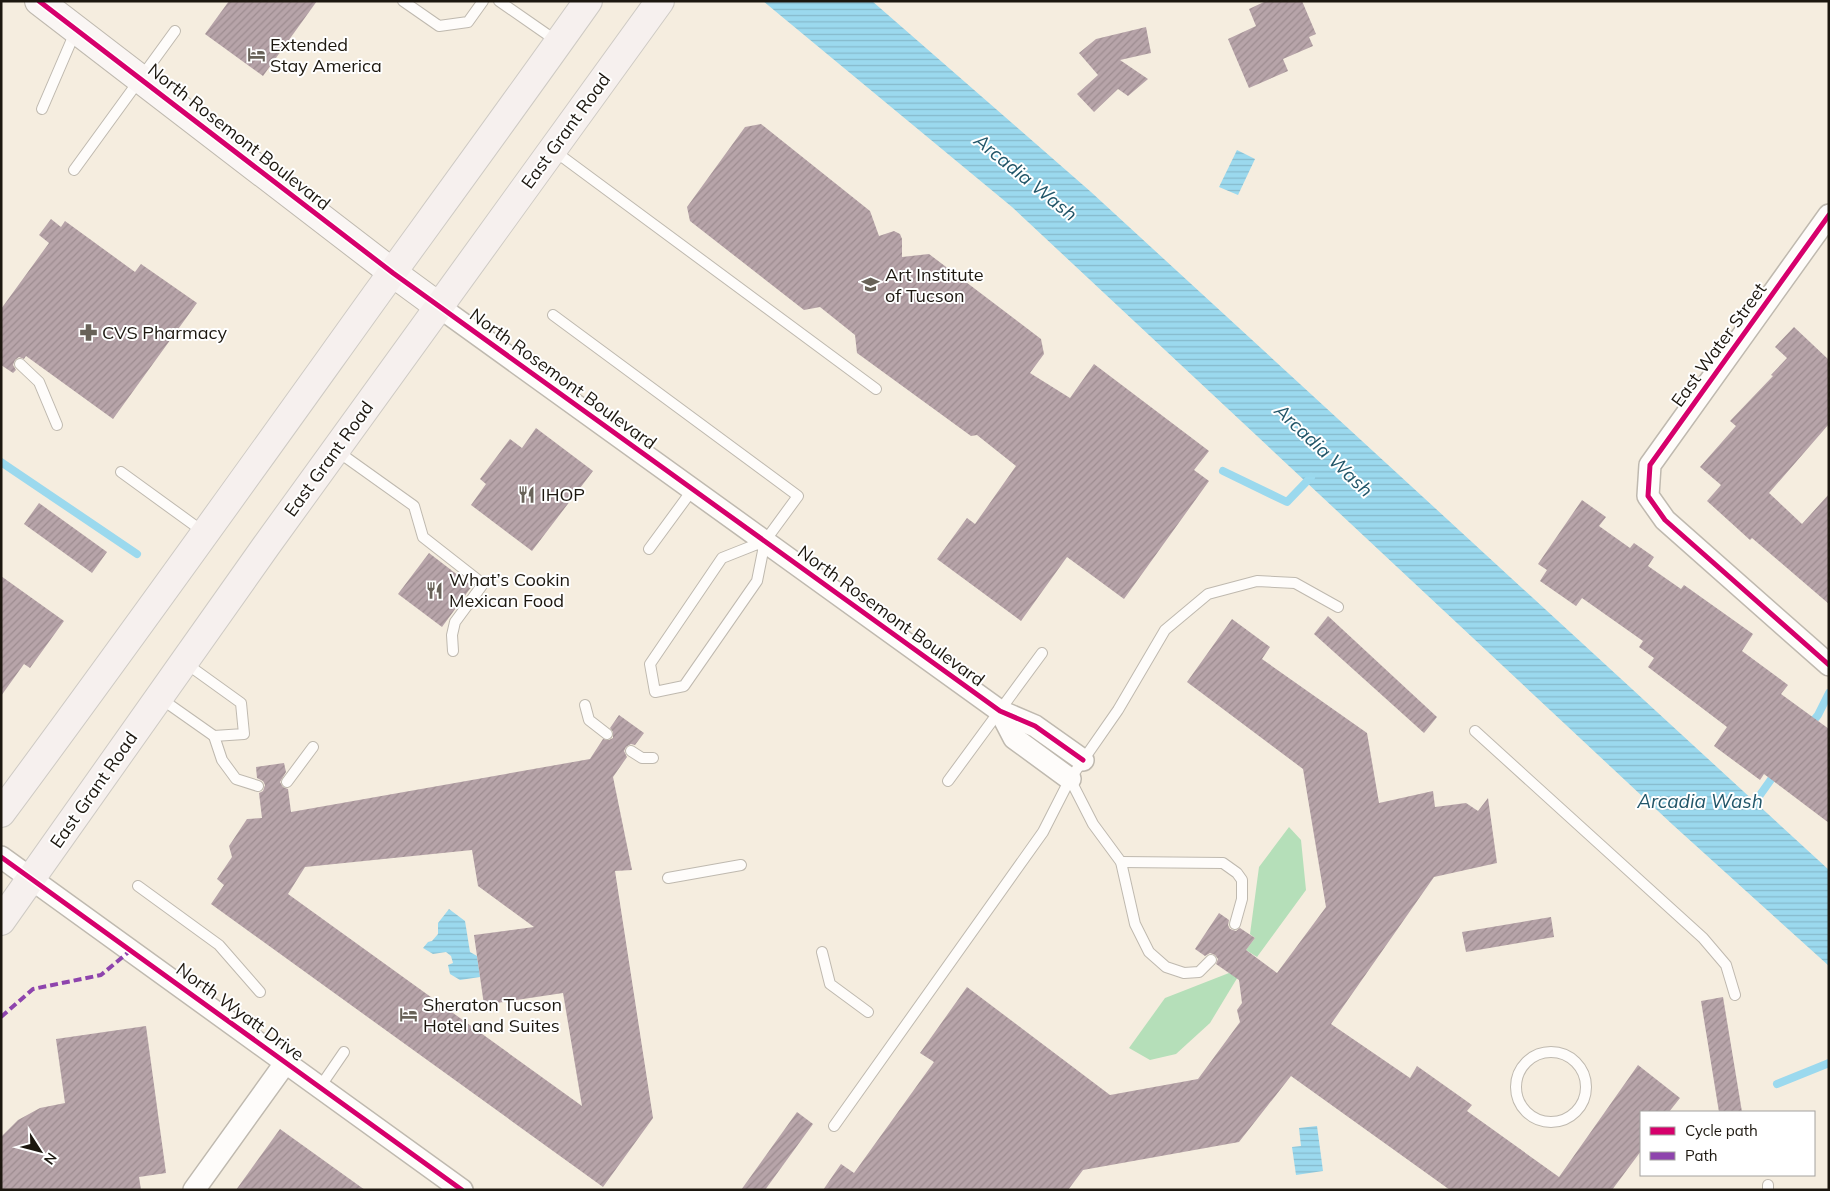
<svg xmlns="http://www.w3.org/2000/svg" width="1830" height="1191" font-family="Mulish,sans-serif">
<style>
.green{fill:#b5dfb9}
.water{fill:url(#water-rules)}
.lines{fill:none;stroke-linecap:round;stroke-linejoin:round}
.stream{stroke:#9bd9ee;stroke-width:8}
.building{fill:url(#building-hatch);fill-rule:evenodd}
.lane-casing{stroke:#bfb9af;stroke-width:12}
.street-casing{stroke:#bfb9af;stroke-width:24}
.secondary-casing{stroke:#bfb9af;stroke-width:30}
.primary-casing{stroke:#cecac4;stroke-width:30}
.lane{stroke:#fefcfa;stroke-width:10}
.street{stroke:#fefcfa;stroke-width:21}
.secondary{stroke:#faf6f4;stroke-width:28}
.primary{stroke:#f6f0ee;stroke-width:28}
.quiet{stroke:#8e44ad;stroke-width:4;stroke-dasharray:8 4;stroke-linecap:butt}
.cycleway-casing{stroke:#fff;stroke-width:8}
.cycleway{stroke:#d6006c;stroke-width:5}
.labels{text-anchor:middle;stroke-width:4;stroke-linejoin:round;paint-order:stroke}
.poi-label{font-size:18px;fill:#1c170f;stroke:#fff;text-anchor:start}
.street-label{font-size:18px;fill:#1c170f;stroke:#fff}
.water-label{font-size:19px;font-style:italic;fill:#225669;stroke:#fff}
</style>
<defs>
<pattern id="water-rules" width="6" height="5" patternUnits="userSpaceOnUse" patternTransform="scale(1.25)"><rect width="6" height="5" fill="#9bd9ee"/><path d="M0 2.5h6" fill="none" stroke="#85bacb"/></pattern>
<pattern id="building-hatch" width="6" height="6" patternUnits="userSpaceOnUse" patternTransform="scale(1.25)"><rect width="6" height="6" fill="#b7a4a9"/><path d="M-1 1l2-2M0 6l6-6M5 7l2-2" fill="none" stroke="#9d8c90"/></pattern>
</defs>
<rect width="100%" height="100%" fill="#f5eddf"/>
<g class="green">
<path d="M1289,827L1301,840L1306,890L1257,957L1246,950L1255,938L1250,934L1259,867Z"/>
<path d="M1229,973L1239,975L1210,1023L1176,1054L1150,1060L1129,1048L1165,998Z"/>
</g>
<g class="water">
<path d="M763,1H872L1091,192L1829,870V966L1673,825L1012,207Z"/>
<path d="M1237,150L1255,159L1238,195L1219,187Z"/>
<path d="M449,909L465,921L470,952L477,956L480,977L460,980L450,974L448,965L453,963L451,956L446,952L433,954L423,948L428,942L432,941L438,934V923Z"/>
<path d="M1317,1126L1323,1171L1296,1175L1292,1147L1301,1146L1299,1128Z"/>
</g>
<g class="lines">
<g class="stream">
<path d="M1,462L137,554"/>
<path d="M1223,471L1287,502L1311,477"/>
<path d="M1810,725L1818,715L1829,693"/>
<path d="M1750,809L1777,771"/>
<path d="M1777,1084L1829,1063"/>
</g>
</g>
<g class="building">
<path d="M229,1H317L263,76L205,34Z"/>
<path d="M1266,1H1302L1316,34L1309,37L1313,46L1283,59L1288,71L1249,88L1228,39L1256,26L1249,9Z"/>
<path d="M1146,27L1151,53L1120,60L1148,79L1128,96L1118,89L1094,112L1077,94L1098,75L1079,53L1096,39Z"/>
<path d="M761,124L870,211L879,236L894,231L900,234L902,239V257L929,254L1041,339L1044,354L1030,373L1070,398L1094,364L1209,451L1194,470L1209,481L1124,599L1067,557L1021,621L937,559L967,518L975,524L1016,466L977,435L971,436L857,353L855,335L820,307L804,310L690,221L687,207L745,127Z"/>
<path d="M51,219L61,227L65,221L135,272L141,264L197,303L113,419L26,356L24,359L19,357L15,360L13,365L16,370L13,373L1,365V309L49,243L39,235Z"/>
<path d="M1794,327L1829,360V424L1769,493L1802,524L1829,494V604L1752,538L1750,540L1707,501L1721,485L1700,467L1736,426L1730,421L1773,376L1771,375L1787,358L1775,347Z"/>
<path d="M536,428L593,471L532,551L471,505L486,484L480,479L510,439L522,448Z"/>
<path d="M1582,500L1606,517L1599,526L1630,548L1634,543L1654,557L1648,566L1681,589L1684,585L1753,634L1742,651L1788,685L1781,694L1829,729V823L1764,774L1760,780L1714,746L1727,727L1648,667L1654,658L1639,647L1643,641L1582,598L1576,606L1540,581L1547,570L1538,564Z"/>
<path d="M39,503L107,552L92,573L24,524Z"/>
<path d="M429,553L472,586L442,627L398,594Z"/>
<path d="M1,576L64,621L30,668L24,664L1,696Z"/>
<path d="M1328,616L1437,717L1424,733L1314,634Z"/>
<path d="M1232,619L1270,647L1262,659L1367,733L1379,803L1433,791L1435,807L1466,803L1478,811L1488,798L1497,863L1434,877L1331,1024L1410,1078L1417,1066L1472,1105L1467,1111L1559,1177L1638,1065L1680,1098L1669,1112H1641V1151L1612,1190H1450L1291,1076L1239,1142L1083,1170L1068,1190H823L841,1164L854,1173L934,1062L920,1053L967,987L1110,1095L1198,1079L1240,1022L1237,1010L1242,1003L1239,980L1216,964L1218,959L1215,955L1210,953L1205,956L1195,949L1219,913L1229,920L1228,925L1230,929L1236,931L1240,928L1255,938L1246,950L1277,973L1326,907L1303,769L1187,682Z"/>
<path d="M619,715L644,733L635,745L631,744L626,747L624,751L627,757L613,777L632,870L615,871L653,1118L603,1187L211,904L224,885L217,879L232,857L229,846L247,819L262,818L259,793L263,791L265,785L263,781L257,778L256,767L284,763L286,772L280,782L283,787L288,789L291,812L590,759L603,739L609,740L613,738V732L610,728ZM472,850L478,886L534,927L474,935L484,1005L563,993L582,1106L288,894L305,867Z"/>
<path d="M1551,917L1554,937L1466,952L1462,932Z"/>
<path d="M1723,997L1742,1112H1719L1701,1001Z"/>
<path d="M146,1026L166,1173L139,1177L141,1190H1V1137L18,1120L40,1108L65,1103L56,1039Z"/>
<path d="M797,1112L813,1124L765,1190H741Z"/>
<path d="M280,1129L365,1190H236Z"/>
</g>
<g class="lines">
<defs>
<g id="lane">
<path d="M403,1L439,26L468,22L483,1"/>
<path d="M499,1L558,42"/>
<path d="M42,109L76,30"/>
<path d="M553,150L876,389"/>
<path d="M74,170L175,31"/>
<path d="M553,315L798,496L765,541"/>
<path d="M20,364L39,382L57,425"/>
<path d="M337,451L414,506L423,537L483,584L455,622L452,635L453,651"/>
<path d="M121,472L205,533"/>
<path d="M765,541L757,581L684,686L655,692L650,664L722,558Z"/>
<path d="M649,549L693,489"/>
<path d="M160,698L214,736L244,734L241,703L184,662"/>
<path d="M585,705L589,720L607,734"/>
<path d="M1475,731L1703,938L1726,965L1735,995"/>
<path d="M214,736L222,760L236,779L258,786"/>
<path d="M631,751L642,758H653"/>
<path d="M1070,779L1093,824L1121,862L1135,924L1149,952L1166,967L1184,973L1199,972L1211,960"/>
<path d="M948,781L1042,653"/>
<path d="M287,782L313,747"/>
<path d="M1121,862L1223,863L1237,873L1242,880V899L1235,924"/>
<path d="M668,878L741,865"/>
<path d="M138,886L219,945L260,992"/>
<path d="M822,952L830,984L868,1012"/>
<circle cx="1551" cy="1087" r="35"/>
<path d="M320,1087L344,1052"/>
<path d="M834,1126L1043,832L1070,779L1118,710L1165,630L1208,594L1257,581L1295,583L1338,607"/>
<path d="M1768,1190V1185"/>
</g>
<g id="street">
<path d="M1829,215L1650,465L1648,496L1665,520L1829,665"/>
<path d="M438,306L1000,711L1035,726L1083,760"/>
<path d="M1000,711L1014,738L1070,779"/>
<path d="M1,857L462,1190"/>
<path d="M194,1190L286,1062"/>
</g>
<path id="secondary" d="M39,1L393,273L438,306"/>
<g id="primary">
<path d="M1,813C128,642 252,468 376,295C447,197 518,100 588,1"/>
<path d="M1,921L266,546L660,1"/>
</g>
</defs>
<use href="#lane" class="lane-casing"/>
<use href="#street" class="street-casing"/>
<use href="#secondary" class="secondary-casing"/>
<use href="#primary" class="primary-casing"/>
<use href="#lane" class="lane"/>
<use href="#street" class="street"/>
<use href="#secondary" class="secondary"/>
<use href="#primary" class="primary"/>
<path class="quiet" d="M1,1017L33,989L101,975L131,950"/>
<defs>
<g id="cycleway">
<path d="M39,1L393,273L1000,711L1035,726L1083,760"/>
<path d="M1829,215L1650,465L1648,496L1665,520L1829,665"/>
<path d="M1,857L462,1190"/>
</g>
</defs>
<use href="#cycleway" class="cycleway-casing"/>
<use href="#cycleway" class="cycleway"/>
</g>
<defs>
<symbol id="hotel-bare" viewBox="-9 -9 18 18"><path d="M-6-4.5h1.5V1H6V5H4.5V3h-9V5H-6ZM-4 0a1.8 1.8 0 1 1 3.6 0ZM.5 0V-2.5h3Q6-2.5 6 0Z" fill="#686258" stroke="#fff" stroke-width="2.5" paint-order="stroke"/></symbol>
<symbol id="university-bare" viewBox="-9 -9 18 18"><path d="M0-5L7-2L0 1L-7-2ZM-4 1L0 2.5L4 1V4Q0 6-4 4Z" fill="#686258" stroke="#fff" stroke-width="2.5" paint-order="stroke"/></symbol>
<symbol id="pharmacy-bare" viewBox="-9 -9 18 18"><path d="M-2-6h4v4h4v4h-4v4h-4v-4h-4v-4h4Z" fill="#686258" stroke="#fff" stroke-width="2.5" paint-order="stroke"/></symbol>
<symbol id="restaurant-bare" viewBox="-9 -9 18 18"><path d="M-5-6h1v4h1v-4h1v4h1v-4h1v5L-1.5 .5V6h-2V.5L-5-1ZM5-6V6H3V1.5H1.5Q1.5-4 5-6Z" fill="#686258" stroke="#fff" stroke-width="2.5" paint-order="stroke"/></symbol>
</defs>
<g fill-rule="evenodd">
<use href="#hotel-bare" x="244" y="42" width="25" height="25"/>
<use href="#university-bare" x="858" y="272" width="25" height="25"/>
<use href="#pharmacy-bare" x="76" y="320" width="25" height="25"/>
<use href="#restaurant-bare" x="514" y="482" width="25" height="25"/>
<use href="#restaurant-bare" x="422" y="578" width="25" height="25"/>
<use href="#hotel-bare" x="396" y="1002" width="25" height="25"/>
</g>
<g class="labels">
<g class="poi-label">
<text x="270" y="51">Extended<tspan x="270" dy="21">Stay America</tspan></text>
<text x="885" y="281">Art Institute<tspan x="885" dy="21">of Tucson</tspan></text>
<text x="102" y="339">CVS Pharmacy</text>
<text x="541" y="501">IHOP</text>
<text x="449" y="586">What’s Cookin<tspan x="449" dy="21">Mexican Food</tspan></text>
<text x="423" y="1011">Sheraton Tucson<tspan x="423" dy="21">Hotel and Suites</tspan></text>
</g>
<g class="street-label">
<text transform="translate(566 131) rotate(-54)" y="6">East Grant Road</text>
<text transform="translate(239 137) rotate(38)" y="6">North Rosemont Boulevard</text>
<text transform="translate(1719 345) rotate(-54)" y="6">East Water Street</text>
<text transform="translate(563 379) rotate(36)" y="6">North Rosemont Boulevard</text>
<text transform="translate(329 459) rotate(-54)" y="6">East Grant Road</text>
<text transform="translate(891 616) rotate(36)" y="6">North Rosemont Boulevard</text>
<text transform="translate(94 790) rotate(-55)" y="6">East Grant Road</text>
<text transform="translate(240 1012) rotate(36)" y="6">North Wyatt Drive</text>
</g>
<g class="water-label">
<text transform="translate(1026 177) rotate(39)" y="7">Arcadia Wash</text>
<text transform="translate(1324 450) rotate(43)" y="7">Arcadia Wash</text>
<text x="1700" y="808">Arcadia Wash</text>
</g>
</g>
<rect width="1830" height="1191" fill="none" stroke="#1c170f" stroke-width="5"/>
<rect x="1640" y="1111" width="175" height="65" fill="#ffffff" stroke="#a4a29f"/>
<rect x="1650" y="1127" width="25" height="8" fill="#d6006c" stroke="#a4a29f"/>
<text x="1685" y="1136" font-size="15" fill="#1c170f">Cycle path</text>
<rect x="1650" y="1152" width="25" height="8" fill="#8e44ad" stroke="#a4a29f"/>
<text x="1685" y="1161" font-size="15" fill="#1c170f">Path</text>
<g transform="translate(40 1151) rotate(126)" stroke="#ffffff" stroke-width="4" paint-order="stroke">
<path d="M0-4L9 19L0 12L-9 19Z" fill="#1c170f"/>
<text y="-8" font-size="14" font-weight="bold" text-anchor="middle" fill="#1c170f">N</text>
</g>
</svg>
